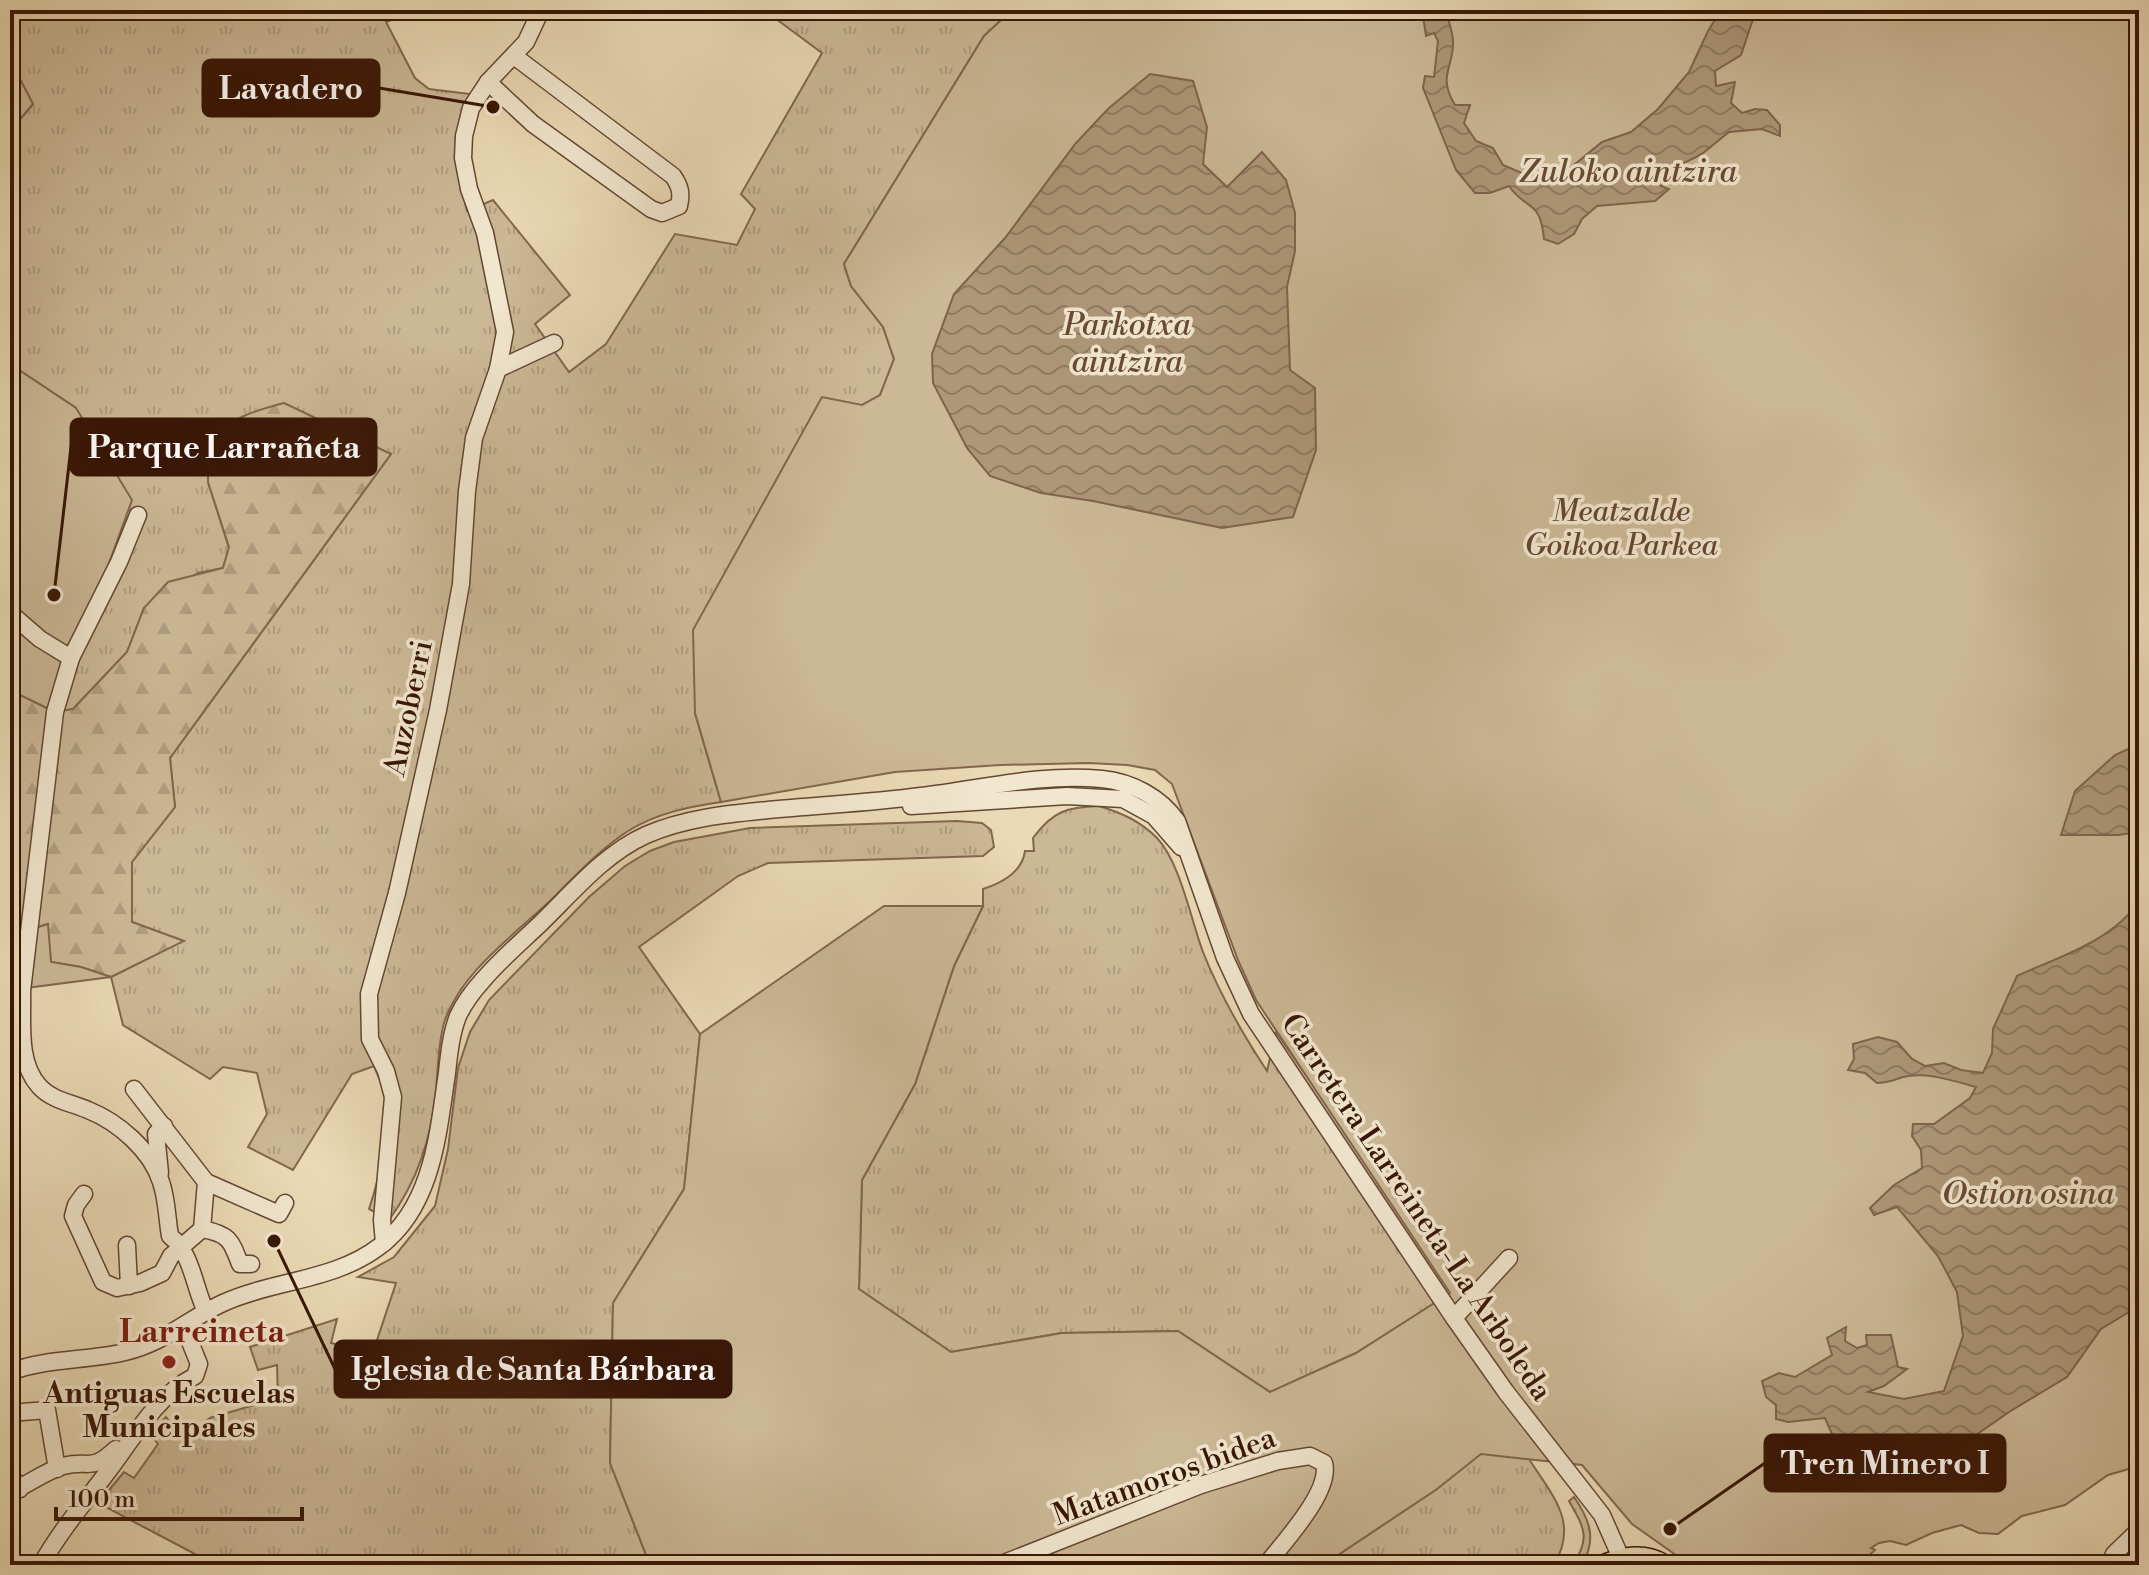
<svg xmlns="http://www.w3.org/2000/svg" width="2149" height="1575" font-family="'Libre Bodoni',serif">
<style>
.grass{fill:url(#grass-tufts);stroke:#82674e;stroke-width:2}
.forest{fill:url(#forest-firs);stroke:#82674e;stroke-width:2}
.park{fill:#cbb896;stroke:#82674e;stroke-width:2}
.water{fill:url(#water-waves);stroke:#7e634b;stroke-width:2}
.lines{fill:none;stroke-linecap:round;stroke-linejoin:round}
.minor-casing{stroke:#644732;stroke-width:19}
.major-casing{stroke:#381606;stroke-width:23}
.minor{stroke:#f1e6ce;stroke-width:16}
.major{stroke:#e9d9b4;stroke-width:20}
.poi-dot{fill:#8f2418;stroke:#f1e6ce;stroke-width:3}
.labels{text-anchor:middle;stroke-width:7;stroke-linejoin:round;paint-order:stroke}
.park-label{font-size:30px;font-style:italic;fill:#644731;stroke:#f1e6ce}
.street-label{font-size:30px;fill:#381606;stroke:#f1e6ce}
.poi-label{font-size:30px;font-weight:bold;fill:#381606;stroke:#f1e6ce}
.water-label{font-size:32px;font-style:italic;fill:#674a34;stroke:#f1e6ce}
.neighbourhood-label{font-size:32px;font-weight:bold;fill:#7a1f14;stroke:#f1e6ce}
.leader{fill:none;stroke:#381606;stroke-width:3}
.callout-dot{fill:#381606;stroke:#f1e6ce;stroke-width:3}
.callout{fill:#381606;stroke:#381606;stroke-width:3}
.callout-label{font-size:32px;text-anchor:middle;font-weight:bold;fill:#fff}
</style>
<defs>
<pattern id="grass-tufts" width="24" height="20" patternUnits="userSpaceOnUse" patternTransform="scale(2)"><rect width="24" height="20" fill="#cbb896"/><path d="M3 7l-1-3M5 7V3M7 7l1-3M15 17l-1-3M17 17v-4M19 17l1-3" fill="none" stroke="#af9d80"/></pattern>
<pattern id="forest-firs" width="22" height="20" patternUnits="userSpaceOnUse" patternTransform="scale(2)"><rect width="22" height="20" fill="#cbb896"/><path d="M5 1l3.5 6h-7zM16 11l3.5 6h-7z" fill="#af9d80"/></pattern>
<pattern id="water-waves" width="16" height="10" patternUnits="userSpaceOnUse" patternTransform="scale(2)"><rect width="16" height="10" fill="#ad9779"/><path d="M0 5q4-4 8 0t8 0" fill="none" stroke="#8e7a61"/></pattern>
</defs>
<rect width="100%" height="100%" fill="#e9d9b4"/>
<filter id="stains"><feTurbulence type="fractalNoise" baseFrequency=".0025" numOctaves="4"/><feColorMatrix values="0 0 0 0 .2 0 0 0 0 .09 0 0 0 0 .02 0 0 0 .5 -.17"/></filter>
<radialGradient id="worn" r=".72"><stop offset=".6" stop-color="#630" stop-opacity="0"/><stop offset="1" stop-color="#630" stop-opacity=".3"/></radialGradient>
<g class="grass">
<path d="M10,10H417L386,22L415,78L429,89L470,94C451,133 456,170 467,211L493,200L570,295L535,324L569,372L606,344L675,234L737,245L755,209L741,194L822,53L764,10H1012L984,36L844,264L851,286L883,327L894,359L880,395L862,405L695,713L721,802C688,807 657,813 628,831C600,849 575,876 551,900C514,935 460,973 444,1023C438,1045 438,1068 436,1090C431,1139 418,1180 389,1220L369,1209C380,1176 392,1124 384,1090C381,1082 377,1074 374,1066L352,1074L293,1170L248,1147L267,1114L257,1073L223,1067L210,1079L123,1025L111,977L183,941L132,922V862L175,807L170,758L391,454L227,423L208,440V482L229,548L223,568L198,573L144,608L127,652L73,709L55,712L76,408L10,364V131L33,104L10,60Z"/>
<path d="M1099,806C1122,813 1140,821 1157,838C1180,862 1191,920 1203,952C1220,995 1242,1033 1267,1071L1276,1032L1329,1108L1451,1293L1356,1353L1270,1392L1178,1331L1062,1333L951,1352L859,1289L862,1180L915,1084L954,966L983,906V889C1002,883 1022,873 1025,851H1034L1033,838C1053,811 1067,807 1099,806Z"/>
<path d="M957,821L982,823L991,830L994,847L983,856L768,863L738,876L639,947L700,1034L684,1189L613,1303L610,1463L650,1565H190L195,1554L98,1503L124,1472L134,1478L158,1444L150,1434L166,1417L182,1439L210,1418L278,1398L277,1365L258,1370L250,1347L337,1319L331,1343L373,1352L396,1283L358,1277L394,1257L435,1206L448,1149L458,1068L470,1032L489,1000L589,897L625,866L650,851L674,842L750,828Z"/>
<path d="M1481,1453L1529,1459C1551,1494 1579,1521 1555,1563L1323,1565L1437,1489Z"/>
<path d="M1574,1497C1590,1520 1597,1539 1582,1565H1573C1591,1537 1584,1528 1569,1501Z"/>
</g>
<path class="forest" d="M284,403L391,454L170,758L175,807L132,862V922L184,941L111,977L81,967L51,962L47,924L10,936V690L55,712L73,709L127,652L144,608L168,582L223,568L229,547L208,482V440C232,418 253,411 284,403Z"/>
<g class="park">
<path d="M1012,10H2139V1466L2108,1475L2065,1505L2022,1516L1998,1534L1979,1533L1961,1525L1932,1533L1906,1545L1890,1541L1879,1543L1871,1548L1875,1550L1858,1565H1690L1632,1524L1582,1465L1481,1454L1437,1489L1323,1565H650L610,1463L613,1303L684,1189L700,1034L884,906H983L954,966L915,1084L862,1180L859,1289L951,1352L1062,1333L1178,1331L1270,1392L1356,1353L1450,1293L1256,1000L1238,960L1172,784L1155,770L1127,765L1088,763L1000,765L895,772L721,802L695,713L693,630L822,397L862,405L880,395L894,359L883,327L851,286L844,264L984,36Z"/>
<path d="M10,60L33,104L10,131Z"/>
<path d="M10,364L76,408L132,500L55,712L10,690Z"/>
<path d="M48,924L51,962L81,967L111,977L10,990V936Z"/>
</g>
<g class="water">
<path d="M1422,10H1446C1448,20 1453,32 1453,42C1454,67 1437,76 1455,105H1470L1464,123L1476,141L1493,148L1503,165L1524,174L1549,176L1569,169L1602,142L1631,132L1658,109L1689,72L1708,31L1721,10H1756L1741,55L1715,71L1716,86L1735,82L1731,103L1742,113L1755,109L1767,110L1780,125V136L1762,129L1729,132L1702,154L1672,169L1661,186L1669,189L1655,201L1597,206L1582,219L1574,234L1558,244L1544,239C1540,198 1527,212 1509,186L1490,193H1475L1456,170L1423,88L1425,76L1434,77L1438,41L1434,33L1426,36Z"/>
<path d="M1150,74L1193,81L1207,127L1203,164L1227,187L1262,152L1286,180L1295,213V251L1287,287L1290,370L1315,388L1316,450L1293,517L1222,528L1093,501L1041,493L990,476L967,448L933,383L932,354L954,294L1005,238L1076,143L1109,108Z"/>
<path d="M2139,744V832L2118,835H2061L2075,791L2115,755Z"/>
<path d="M2139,901V1306L2101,1329L2067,1377L2009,1412L1963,1444L1900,1461L1869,1446L1860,1462L1847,1460L1839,1450L1825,1418L1788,1422L1776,1419V1405L1766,1397L1762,1381L1779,1373L1795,1377L1832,1355L1827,1338L1846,1327L1845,1341L1857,1348L1867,1345L1866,1335H1891L1898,1367L1907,1369L1884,1386L1868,1392L1904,1399L1944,1391L1963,1336L1957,1292L1938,1256L1897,1207L1874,1215L1870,1208L1894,1185L1922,1168L1921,1150L1912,1136L1913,1124H1934L1970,1098L1976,1087C1954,1081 1925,1071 1903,1077C1893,1080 1888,1083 1877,1083L1865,1073L1848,1070L1854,1059L1853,1044L1878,1037L1897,1042L1912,1059L1925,1066L1944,1063L1961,1070L1983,1073L1992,1053L1993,1029L2017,976C2058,957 2113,941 2139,901Z"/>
</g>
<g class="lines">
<defs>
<g id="minor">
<path d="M488,82L533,124L651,209L662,213L679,206C682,193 680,186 673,176L514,56"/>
<path d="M498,369L554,343"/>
<path d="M138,515L119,562L71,658L55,712L22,991C23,1021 17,1062 39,1086C51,1100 72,1103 88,1110C118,1122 151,1150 161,1182C167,1199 167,1219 170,1236C192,1253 194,1287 206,1312"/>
<path d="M10,613L40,639L71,658"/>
<path d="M911,806L1067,796L1123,799L1154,816L1181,847"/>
<path d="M160,1173L156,1134L164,1126"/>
<path d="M206,1182L279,1214L285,1203"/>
<path d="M84,1194L76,1205L73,1216L103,1282L117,1288L140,1283L162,1273L171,1256L202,1229L206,1182L134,1089"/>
<path d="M202,1229C229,1234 231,1240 240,1264H251"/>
<path d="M384,1243L382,1220L393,1097L386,1071L370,1039L369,994L397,893L438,710L461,584L467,491L474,438L498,369L505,332L485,233L469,189L463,158L464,136L471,108L488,82L526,42L541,10"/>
<path d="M127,1245L129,1286"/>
<path d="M1454,1318L1509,1258"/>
<path d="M10,1372C46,1358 87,1361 125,1352C164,1343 188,1319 223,1303C273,1280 335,1281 380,1246C433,1206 438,1133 447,1073C449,1054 451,1034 458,1016C464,1003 473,991 483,980C500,960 521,942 540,924C573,892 604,854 646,835C684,818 727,814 768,810C819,805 870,803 921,796C981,789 1041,773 1102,779C1132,782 1160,797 1177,821L1225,958L1251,1014L1454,1318L1506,1392L1602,1515L1621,1558"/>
<path d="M10,1413L47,1410L57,1469"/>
<path d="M10,1474L20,1489"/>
<path d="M10,1492C28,1485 45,1471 63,1466C91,1459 90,1473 116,1449"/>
<path d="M41,1565C60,1531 85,1502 109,1470C135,1436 156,1396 195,1376L199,1364L184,1327"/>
<path d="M999,1565L1201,1485L1278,1461L1310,1456L1324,1463C1332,1491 1283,1543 1266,1565"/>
<path d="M2110,1565L2114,1554L2139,1530"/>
</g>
<path id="major" d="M1604,1565C1624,1557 1644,1553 1664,1565"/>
</defs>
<use href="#minor" class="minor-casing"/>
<use href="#major" class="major-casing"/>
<use href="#minor" class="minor"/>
<use href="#major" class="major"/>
</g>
<circle class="poi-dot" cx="169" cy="1362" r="8"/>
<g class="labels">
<g class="park-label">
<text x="1621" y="521">Meatzalde<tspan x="1621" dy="34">Goikoa Parkea</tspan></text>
</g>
<g class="street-label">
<text transform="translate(408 708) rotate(-78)" y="10">Auzoberri</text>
<text transform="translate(1417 1207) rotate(56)" y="10">Carretera Larreineta-La Arboleda</text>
<text transform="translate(1164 1476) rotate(-20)" y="10">Matamoros bidea</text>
</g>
<g class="poi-label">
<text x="169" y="1403">Antiguas Escuelas<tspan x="169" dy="34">Municipales</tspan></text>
</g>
<g class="water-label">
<text x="1628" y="182">Zuloko aintzira</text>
<text x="1127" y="335">Parkotxa<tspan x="1127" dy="37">aintzira</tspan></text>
<text x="2028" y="1204">Ostion osina</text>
</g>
<g class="neighbourhood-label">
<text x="202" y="1342">Larreineta</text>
</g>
</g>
<path class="leader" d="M493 107L379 88M54 595L71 447M274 1241L335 1369M1670 1529L1765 1463"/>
<g class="callout-dot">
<circle cx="493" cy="107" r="8"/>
<circle cx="54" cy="595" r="8"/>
<circle cx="274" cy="1241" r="8"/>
<circle cx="1670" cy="1529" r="8"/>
</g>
<g class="callout">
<rect x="203" y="60" width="176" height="56" rx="8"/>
<rect x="71" y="419" width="305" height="56" rx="8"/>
<rect x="335" y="1341" width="396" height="56" rx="8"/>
<rect x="1765" y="1435" width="240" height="56" rx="8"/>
</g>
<g class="callout-label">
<text x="291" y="99">Lavadero</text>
<text x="224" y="458">Parque Larrañeta</text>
<text x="533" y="1380">Iglesia de Santa Bárbara</text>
<text x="1885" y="1474">Tren Minero I</text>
</g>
<rect width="2149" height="1575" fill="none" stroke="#e9d9b4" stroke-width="40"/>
<rect x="12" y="12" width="2125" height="1551" fill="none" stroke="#381606" stroke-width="4"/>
<rect x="20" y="20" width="2109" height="1535" fill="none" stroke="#381606" stroke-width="2"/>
<path d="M56 1507v12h246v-12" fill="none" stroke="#381606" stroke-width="4"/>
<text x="68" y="1507" font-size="24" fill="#381606" stroke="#f1e6ce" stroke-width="6" paint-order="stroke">100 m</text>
<rect width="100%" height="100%" filter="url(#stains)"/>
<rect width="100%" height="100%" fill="url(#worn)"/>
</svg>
